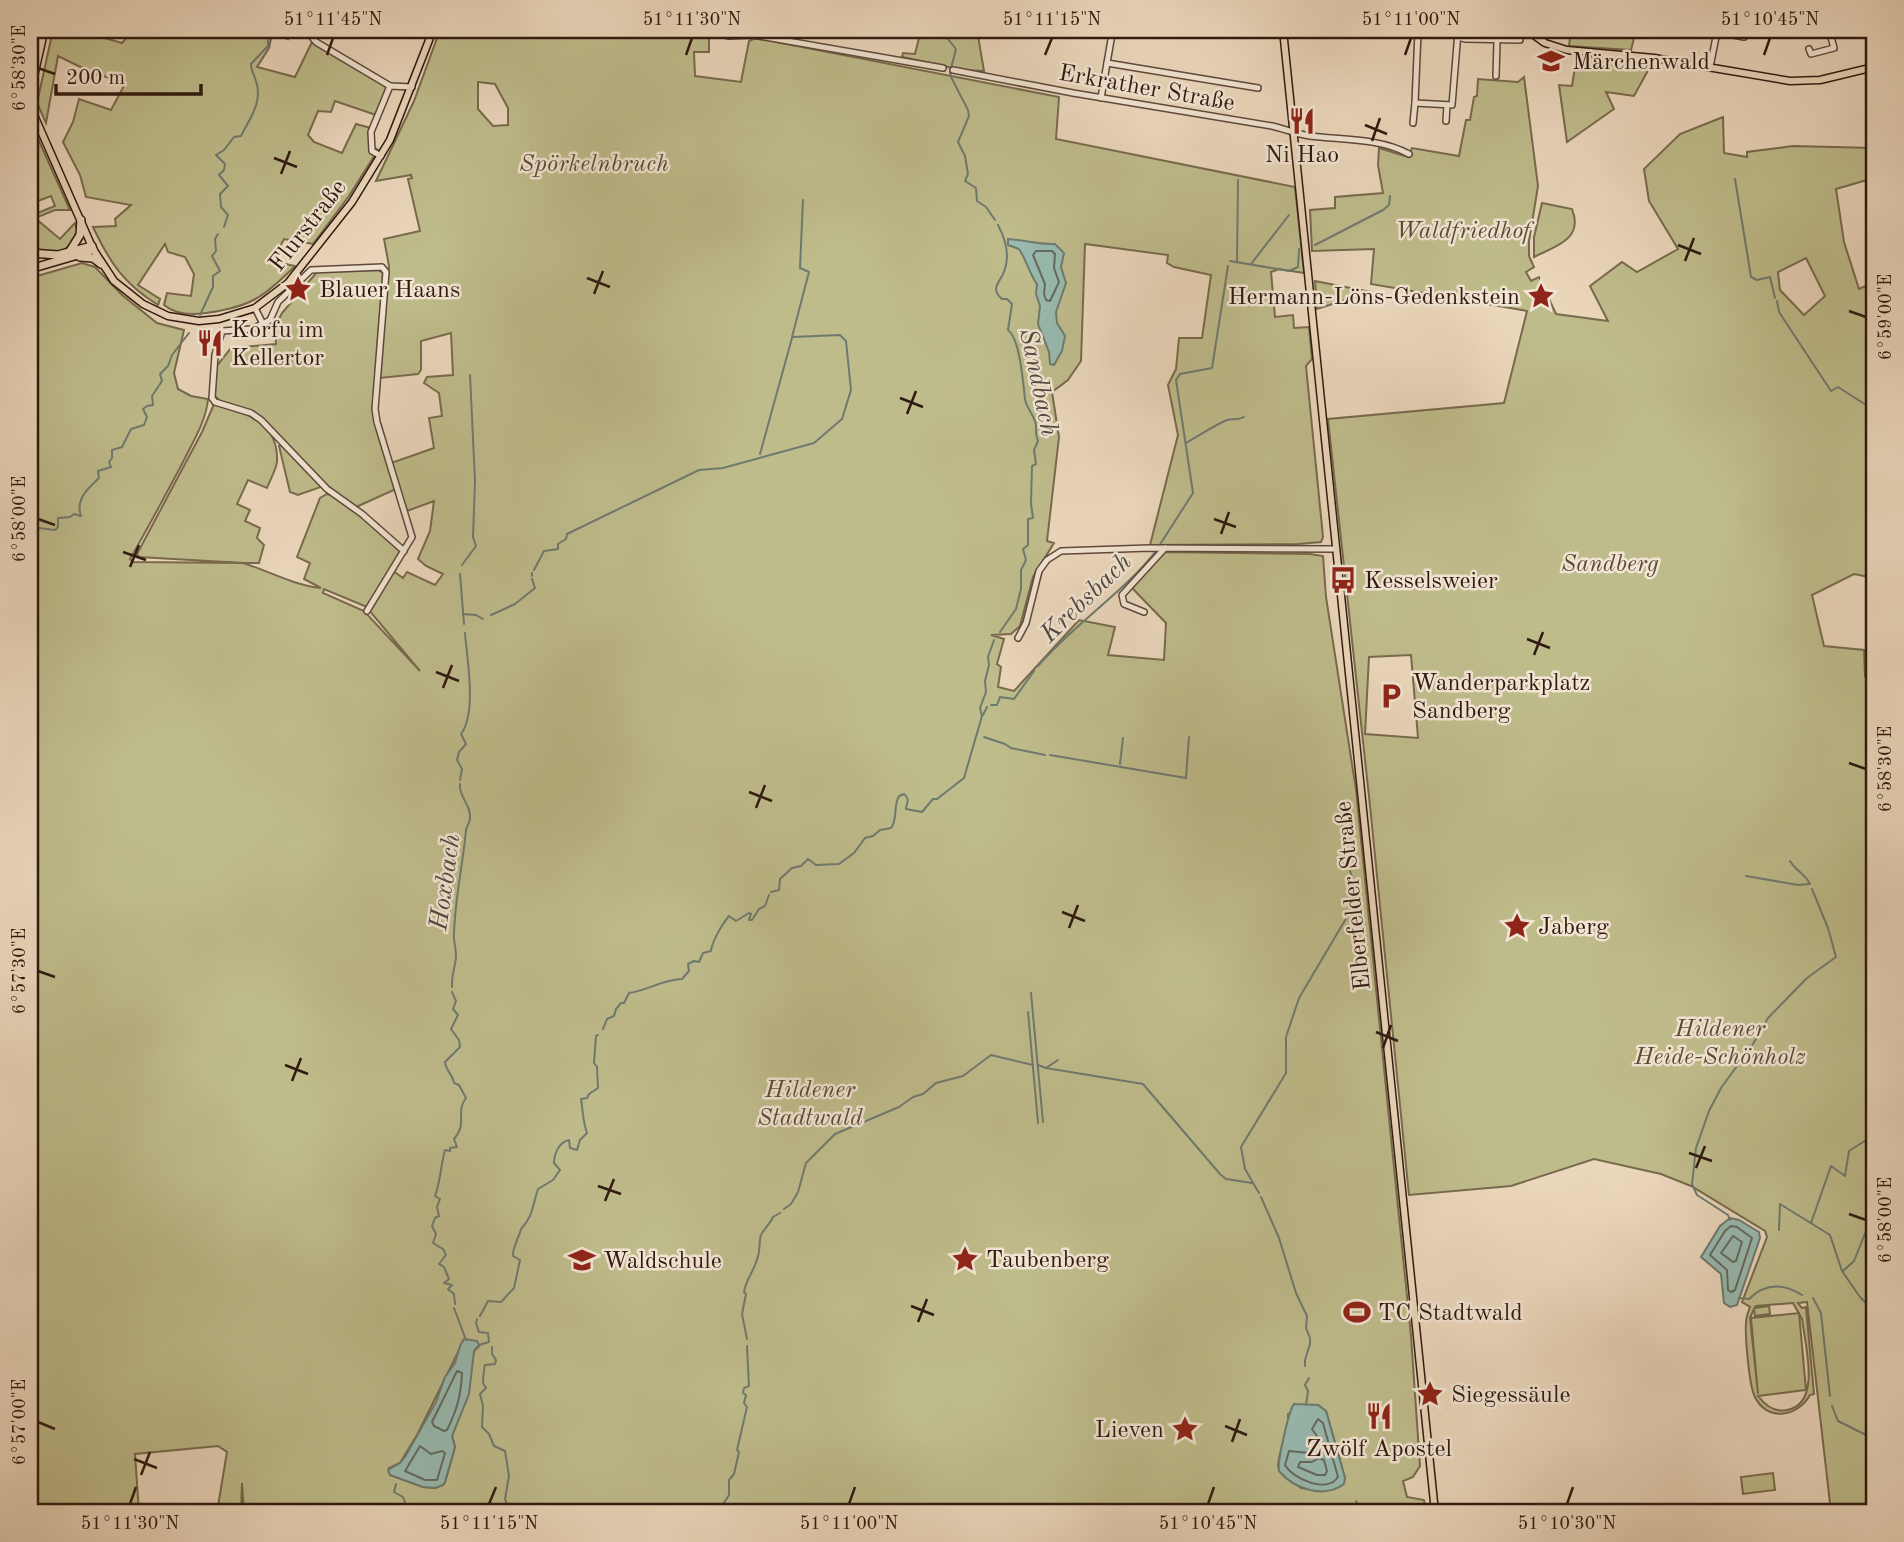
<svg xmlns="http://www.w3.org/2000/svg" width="1904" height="1542" font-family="'Old Standard TT',serif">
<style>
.green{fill:#bfbc8c;stroke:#786a4e;stroke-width:2;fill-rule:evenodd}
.water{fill:#98bab0;stroke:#6e7a70;stroke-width:2}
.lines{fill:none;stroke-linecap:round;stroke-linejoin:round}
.shore{stroke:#646a60;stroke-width:2}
.stream{stroke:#6e7a70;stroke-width:2}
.minor-casing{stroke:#5f483b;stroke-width:8}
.major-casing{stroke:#301910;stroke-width:9}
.highway-casing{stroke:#301910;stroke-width:10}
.minor{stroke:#f2e5d3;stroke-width:5}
.major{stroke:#ebd7bc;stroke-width:6}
.highway{stroke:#ebd7bc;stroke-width:7}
.ticks{fill:none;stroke:#301910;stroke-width:2.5}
.labels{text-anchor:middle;stroke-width:5;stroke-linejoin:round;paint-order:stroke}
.poi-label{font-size:24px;fill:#301910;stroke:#f2e5d3;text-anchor:start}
.street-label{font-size:24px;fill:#301910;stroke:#f2e5d3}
.park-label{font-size:24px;font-style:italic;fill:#5b4a35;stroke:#f2e5d3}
.water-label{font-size:26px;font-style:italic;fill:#4f4940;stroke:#f2e5d3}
.neatline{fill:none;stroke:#301910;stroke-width:2.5}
.ticks-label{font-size:18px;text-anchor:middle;fill:#301910}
</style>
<rect width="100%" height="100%" fill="#ebd7bc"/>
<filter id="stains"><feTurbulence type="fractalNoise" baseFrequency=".00286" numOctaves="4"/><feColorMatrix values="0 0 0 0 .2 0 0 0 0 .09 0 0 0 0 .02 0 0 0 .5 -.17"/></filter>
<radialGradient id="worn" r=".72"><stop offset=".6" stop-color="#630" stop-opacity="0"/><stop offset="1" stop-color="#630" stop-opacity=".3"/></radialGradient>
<g class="green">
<path d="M53,30H77L122,43L133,30H287L288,39L272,34L269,48L257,67L295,77L312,42L387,87L376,115L335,101L331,112L318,111L308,135L314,142L342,153L356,124L371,128V145L378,150L349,196L313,244L284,239L272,261L295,266C263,298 250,307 206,313C192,315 175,314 164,305L167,293L191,296L194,274L185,257L168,252L165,244L138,285L160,299L158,305C124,284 110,263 93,227L116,226L115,219L131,205L86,197L80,175L63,142L73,122L79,99L111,110L126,82L95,74L58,56L46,123L37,103Z"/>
<path d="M440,30H694L709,33V52H694L695,76L741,82L749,41L756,38L1059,97L1056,139L1295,187L1304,273L1279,269L1271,272L1275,317L1293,315L1294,328L1309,327L1312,359L1306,366L1323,537L1321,542L1298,544L1150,545L1178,435L1168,385L1176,369L1179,338H1202L1211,275L1174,267L1167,263L1168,255L1085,244L1081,361L1068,380L1052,392L1059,437L1047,541L1054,543L1033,577L1020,626L1011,634L991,635L1004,639L997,664L1001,667L998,687L1014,691L1079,620L1115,627L1108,655L1164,660L1166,623L1132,588L1163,552L1310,554L1323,556L1326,597L1356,790L1411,1336L1420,1466L1413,1477L1403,1481L1407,1497L1424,1500L1427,1512H244L242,1483L241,1512H217L227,1452L218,1446L135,1454L139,1512H30V278L82,263L95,267L122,295L157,323L184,330L174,373L178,389L191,396L208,399C206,422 192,443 182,464C165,496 148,528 130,559L133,562L243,563L139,557L137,554L202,432L214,404C245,413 279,421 277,462C276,470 270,480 267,488L248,480L237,504L250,510L245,521L260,528L257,538L264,545L259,563H243C269,571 293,585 321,588L304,579L310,563L297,557L320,498L327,494L331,495L361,516L402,553L367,607L324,589L323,593L364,611L420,671L368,609L393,571L403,578L407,572L435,585L443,574L426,566L418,559L430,531L434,501L407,511L391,463L434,448L429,418L442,416L439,393L424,383L427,377L453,375L451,333L421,341V370L418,374L380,378L389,266L384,239L420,231L408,179L412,178L411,175L376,181L414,101ZM478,82L495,84L508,108V125L493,126L478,109ZM464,1340L479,1346L474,1351L469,1381L452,1436L455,1447L445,1482L443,1485L435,1488L423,1487L390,1475L389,1468L400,1463L417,1435ZM1318,1405L1326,1411L1345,1478L1325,1491L1301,1488L1278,1467C1278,1449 1290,1432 1288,1414Z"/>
<path d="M921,30H977L984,71L962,70L902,57L903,53L915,54Z"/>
<path d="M1571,30H1636L1631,50L1569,46Z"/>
<path d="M1577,55L1652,63L1634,96L1606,92L1614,109L1567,142L1559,85L1572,86Z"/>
<path d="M1524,77L1538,186L1529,241V256L1534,267L1526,272L1531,281L1539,277L1556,314L1608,321L1590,286L1622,262L1637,272L1678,249L1649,201L1644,169L1680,134L1723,117L1724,153L1747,157V152L1793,146L1874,148V178L1836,189L1844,242L1859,289L1872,283L1869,273L1874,271V578L1854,574L1812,595L1824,646L1864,650L1865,676L1874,677V1512H1831L1807,1302L1798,1303L1802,1308L1806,1307L1814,1394L1810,1395C1798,1417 1766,1423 1754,1395C1749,1382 1745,1337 1746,1323C1746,1317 1748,1312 1750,1307L1742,1302L1767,1237L1765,1231L1691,1186L1661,1174L1594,1159L1511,1186L1409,1195L1370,806L1328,419L1504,403L1527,311L1371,284L1374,249L1312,251L1310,210L1335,208V197L1383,193L1378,165L1379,148L1408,157L1412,148L1459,156L1466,120H1470L1474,97L1477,96L1478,79L1518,82ZM1806,258L1825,296L1804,315L1780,290L1778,272ZM1411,655L1418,738L1365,734L1369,657ZM1793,1303L1802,1319C1805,1344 1822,1404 1787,1410C1774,1413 1765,1405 1758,1396L1806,1390L1799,1313L1751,1318L1758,1394L1750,1318L1754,1309L1755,1316L1770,1314L1769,1306L1755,1308L1756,1306Z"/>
<path d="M32,132H35L70,210H55L35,218L60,239L75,223L78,233C67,258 52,251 30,248V216L55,206L51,196L30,204Z"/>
<path d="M1542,203L1572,209C1584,239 1556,246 1534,257V237Z"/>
<path d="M378,270L383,273L373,403L396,489L356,507L326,485L298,495L290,492L279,446L287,443L252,411L220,401L214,395L216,367L231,348L276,344L275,327L282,313L317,272Z"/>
<path d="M1315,281L1371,292L1317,309Z"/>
<path d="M1773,1473L1775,1490L1743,1494L1741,1477Z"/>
</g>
<g class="water">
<path d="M1008,239C1025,240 1039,245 1055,244L1064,253L1061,267L1066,283L1056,312L1057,323L1065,336L1062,351L1054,365L1050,364L1049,352L1038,324L1040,306L1036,294L1037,284C1031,277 1026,259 1019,249L1008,245Z"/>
<path d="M1730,1218L1739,1220L1759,1232L1760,1238L1737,1305L1730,1307L1724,1303L1721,1274L1701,1257L1720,1226Z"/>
<path d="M464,1339L477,1341L479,1345L474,1351L469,1394L452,1436L455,1447L445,1482L443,1485L435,1488L423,1487L390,1475L388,1470L400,1463L405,1457L436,1402L445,1377L455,1363L460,1346Z"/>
<path d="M1294,1404L1318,1405L1326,1411L1345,1478L1344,1484C1324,1499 1294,1489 1279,1471C1277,1462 1289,1410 1294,1404Z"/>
</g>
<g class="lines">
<g class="shore">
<path d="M1036,251H1052L1055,254L1054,268L1059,282L1050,301L1046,300L1044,294L1045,284L1033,255Z"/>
<path d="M1731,1226L1737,1227L1752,1238L1735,1290L1731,1292L1728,1290L1727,1270L1710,1255L1725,1231Z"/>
<path d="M1733,1236L1742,1242L1736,1261L1733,1262L1721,1253Z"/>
<path d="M457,1371L462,1373C461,1395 457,1410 447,1430L444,1431L434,1426L432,1422Z"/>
<path d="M1318,1419L1323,1423L1338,1477C1327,1494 1293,1479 1285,1465L1289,1451L1309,1453L1317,1448L1319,1439L1312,1429Z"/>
<path d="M420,1446L431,1454L442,1451L445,1453L437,1480H425L405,1471Z"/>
<path d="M1319,1458L1324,1460L1327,1471L1325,1475H1317L1298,1467L1300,1462H1312Z"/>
</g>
<g class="stream">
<path d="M948,30V39L956,49L950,72L951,77L968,110L969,116L958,142L965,156L968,174L965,181L976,188L977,201L986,207L995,220"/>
<path d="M1735,179L1751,277L1757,280L1770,277L1775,298"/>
<path d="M998,225C1006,240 1011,257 1003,274C1001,279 996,284 996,289C996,294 999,296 1002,299H1007L1012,304L1008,330C1020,339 1023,382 1025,399C1026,408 1035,416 1036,425C1036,431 1035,434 1038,441L1034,450L1036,464L1032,466L1031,504L1033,518L1028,519V545L1023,549L1026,560L1021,570V589L1016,609L1000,632"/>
<path d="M224,227L228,215L221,207L220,194L228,186L219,175L224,170L225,164L216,155L224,150L234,137L241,136C250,118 263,102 256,81C254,74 251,71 251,64L268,46V30"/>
<path d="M1315,245L1383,210L1389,205L1390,196"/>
<path d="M1230,261L1289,271L1298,267L1299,249"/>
<path d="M1237,262L1238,180"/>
<path d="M1251,264L1289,215"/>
<path d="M1777,301L1779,312L1831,391L1838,387L1874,410"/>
<path d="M200,315L213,287V276L220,271L212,256L216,251L215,239L218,234"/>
<path d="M1186,443C1200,435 1213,426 1227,420C1233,418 1237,421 1244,417"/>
<path d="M760,454L792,338"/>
<path d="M30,535L39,528L55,530L58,527V518L70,517L74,514L81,516C75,500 88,488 99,478L98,471L111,467L109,462L112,458V450L122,447L131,429L144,425L147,417L143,409L147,406L153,405L152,396L162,381L160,374L168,366L172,355L189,333"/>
<path d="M1159,546L1193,493L1176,380L1180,374L1212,368L1228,266"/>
<path d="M462,565L476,546L473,537L475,481L470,375"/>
<path d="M534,570L544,551L558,549V544L566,539L567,534L699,470L723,468L814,443L842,419L851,390L846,341L840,335L792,337L809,272L800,268L803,200"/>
<path d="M532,573V576"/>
<path d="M460,574L464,624"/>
<path d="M463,614L476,615L483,619"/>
<path d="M491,615L515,604L535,588L532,579"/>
<path d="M1038,666C1074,624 1121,595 1156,551"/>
<path d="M991,705H997L1000,697L1014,699L1034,671"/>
<path d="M983,715L987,707"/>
<path d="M984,737L1005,744L1011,748L1045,755"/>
<path d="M1050,755L1186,778L1189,737"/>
<path d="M1120,764L1123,738"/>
<path d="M460,780L462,769L457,760L459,752L466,744L461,734C477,713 467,659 465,633"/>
<path d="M1746,876L1798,885L1810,884C1805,874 1796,871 1790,861"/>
<path d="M771,892L779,890L780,879L792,868L801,866L808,859L816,865L839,864L854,853L865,838L873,836L880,830L891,828C898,819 893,806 899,796L904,794C911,800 906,803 906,809L922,812L933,799H937L964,778L982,716L980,708L986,692L985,681L989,665L988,657L994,640"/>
<path d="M452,987C451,975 456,966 456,955C456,948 453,940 454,933C455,898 463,864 466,830C467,826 469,824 470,819C472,806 458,796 460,784"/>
<path d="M452,992L456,1001L453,1009L458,1015L451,1029L459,1040L460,1047L445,1062C445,1069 453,1075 454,1083L459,1085L466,1098C455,1112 468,1123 454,1139L457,1147L450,1148V1151L445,1150C441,1164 441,1179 435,1196L440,1199L437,1207L439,1216L435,1218L432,1226L436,1234L433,1243L443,1249L446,1255L439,1264L444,1267L449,1279L444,1283L452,1285L448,1289L454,1294L455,1304"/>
<path d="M1031,993L1043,1122"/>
<path d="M1028,1012L1038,1123"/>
<path d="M603,1029L607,1019L614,1016L616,1009L621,1003H624L629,993C649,990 664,979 682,979L689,971L688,964L694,961L699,962L703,953L711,951C712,941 723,923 729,916L736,921L749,913L751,914L749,920H752L759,909L765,906L769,895"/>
<path d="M1038,1065L1046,1068L1058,1060"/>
<path d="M1046,1068L1143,1084L1220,1174L1226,1179L1252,1183"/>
<path d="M1259,1193L1245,1169L1241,1147L1286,1073V1037L1299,998L1357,900C1353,871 1336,841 1345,812"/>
<path d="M1261,1197L1279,1238L1296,1293L1307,1316L1306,1328L1310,1338V1344L1305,1360V1366"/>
<path d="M784,1209L791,1204L798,1192L806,1163L835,1134L899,1107L913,1097L923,1094L936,1083L963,1076L991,1055L1033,1065"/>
<path d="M1730,1220L1728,1215L1697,1195L1692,1184L1696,1148L1709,1111L1721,1088L1753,1044L1768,1018L1807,978L1836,957L1828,928L1812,889"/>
<path d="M1811,1223L1831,1166L1845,1176L1849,1151L1874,1135"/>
<path d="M1779,1230L1780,1204L1830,1235L1842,1271L1860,1297L1874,1311"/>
<path d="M1843,1271L1854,1261L1874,1211"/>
<path d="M1739,1298L1749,1299C1765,1283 1783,1283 1802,1295"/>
<path d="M1813,1298L1821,1313L1830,1396"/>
<path d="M454,1308L466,1340"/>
<path d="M480,1316L488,1301L501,1302L514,1288L520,1260L513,1256C512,1249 519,1237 521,1229C534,1215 532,1206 538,1189L553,1180L560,1170L554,1163C554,1154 559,1142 569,1140L570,1148L577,1150L580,1140L587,1133C583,1123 583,1111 581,1099L587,1098L589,1094L598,1088L597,1067L594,1063L596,1036L598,1035"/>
<path d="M477,1319L476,1323L479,1332L488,1333L489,1342L479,1345"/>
<path d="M747,1339L742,1314L746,1294L744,1292C746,1279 755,1270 758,1256C760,1251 759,1240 761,1235C763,1230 770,1224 773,1217L780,1213"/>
<path d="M492,1347V1354L496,1360L495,1364L485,1365C484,1367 483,1380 483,1383L486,1388L480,1394L483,1406L482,1427L489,1434L494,1446L505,1451L509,1476L505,1499L510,1512"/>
<path d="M1306,1405L1308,1391L1305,1385L1309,1378"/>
<path d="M1832,1406L1838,1421L1870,1437"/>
<path d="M396,1484L394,1492L403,1497L405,1502L402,1512"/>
<path d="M1356,1501L1361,1512"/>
<path d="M718,1512L729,1495V1480L734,1474L739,1452L737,1450L747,1407L744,1403L746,1395L743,1393L744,1388L749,1386L747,1346"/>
</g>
<defs>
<g id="minor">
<path d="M313,30L311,36L316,42L390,86"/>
<path d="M707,30L728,36L753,35L943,68"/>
<path d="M1096,30L1112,34L1224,30"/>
<path d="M1420,30L1418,32L1415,103L1452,105L1458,32L1443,30"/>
<path d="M1706,30L1744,37"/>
<path d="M1458,37L1465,39L1520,40"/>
<path d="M1809,49L1811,54L1834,48L1829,30"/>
<path d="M1107,63L1258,88"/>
<path d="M1710,67L1717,32"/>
<path d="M953,70L1073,93L1272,126C1285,129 1297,134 1310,136C1342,140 1380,138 1409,154"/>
<path d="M1496,76L1497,41"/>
<path d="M1101,98L1112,34"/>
<path d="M1446,121L1447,105"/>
<path d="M1413,123L1415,103"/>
<path d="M381,156L372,151L371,132L390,86L412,87"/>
<path d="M255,308L263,324"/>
<path d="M367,611L412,537L377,422L375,409L386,272L382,267L311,270L278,302L270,320L252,329L222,331L215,355L212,398L215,402L251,413L261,420L327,489L362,514L404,551"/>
<path d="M1144,612L1124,604L1122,595L1165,548"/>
<path d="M1018,638L1026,623L1039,571L1047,560L1061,551L1149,548L1336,549"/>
</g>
<g id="major">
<path d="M1283,30L1435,1512"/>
<path d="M1527,30L1545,43L1567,50L1654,58L1790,81L1820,80L1874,67"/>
<path d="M30,106L93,249L114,281L143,304L168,316L199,321L219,319L255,308L288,283L352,202L390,140L433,30"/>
</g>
<g id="highway">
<path d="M30,36L31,30"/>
<path d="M30,92L44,30"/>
<path d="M70,251L80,235L81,220"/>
<path d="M30,253L58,255L92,246"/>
<path d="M80,257L93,258L101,264"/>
<path d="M30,269L88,252L93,249"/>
</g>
</defs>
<use href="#minor" class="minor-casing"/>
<use href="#major" class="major-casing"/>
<use href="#highway" class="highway-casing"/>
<use href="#minor" class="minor"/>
<use href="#major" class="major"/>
<use href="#highway" class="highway"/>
</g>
<path class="ticks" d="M327,55L333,38M686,55L692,38M1045,55L1052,38M1405,55L1411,38M1764,55L1770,38M38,68L55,74M1365,125L1387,134M1372,141L1380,118M274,158L297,167M281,174L290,151M1678,245L1701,254M1685,261L1694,238M587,278L610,287M594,294L603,271M1849,311L1866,317M900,398L923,407M907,414L916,391M38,519L55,525M1214,519L1236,527M1221,534L1229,512M123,552L146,560M130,567L139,545M1527,639L1550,648M1534,655L1543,632M436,672L459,681M443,688L452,665M1849,763L1866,769M749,792L772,801M756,808L765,785M1062,912L1085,921M1069,928L1078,905M38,971L55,977M1376,1032L1398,1041M1383,1048L1391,1025M285,1065L308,1074M292,1081L301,1058M1689,1153L1712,1161M1696,1168L1705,1146M598,1186L621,1194M605,1201L614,1179M1849,1214L1866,1220M911,1306L934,1315M918,1322L927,1299M38,1422L55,1429M1225,1426L1247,1435M1232,1442L1240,1419M134,1459L157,1468M141,1475L150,1452M130,1504L136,1487M489,1504L496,1487M849,1504L855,1487M1208,1504L1214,1487M1567,1504L1573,1487"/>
<defs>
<symbol id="school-bare" viewBox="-9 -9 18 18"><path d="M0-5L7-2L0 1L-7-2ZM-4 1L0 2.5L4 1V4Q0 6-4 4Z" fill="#8f2418" stroke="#f2e5d3" stroke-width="2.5" paint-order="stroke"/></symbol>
<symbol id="restaurant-bare" viewBox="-9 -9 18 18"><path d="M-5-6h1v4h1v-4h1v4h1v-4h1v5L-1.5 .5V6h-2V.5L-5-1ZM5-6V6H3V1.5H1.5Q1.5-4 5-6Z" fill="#8f2418" stroke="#f2e5d3" stroke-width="2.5" paint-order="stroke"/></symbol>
<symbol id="sight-bare" viewBox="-9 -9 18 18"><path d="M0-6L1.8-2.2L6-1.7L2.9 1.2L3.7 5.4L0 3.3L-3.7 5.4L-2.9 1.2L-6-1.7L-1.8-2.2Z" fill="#8f2418" stroke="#f2e5d3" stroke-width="2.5" paint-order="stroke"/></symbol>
<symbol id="bus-bare" viewBox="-9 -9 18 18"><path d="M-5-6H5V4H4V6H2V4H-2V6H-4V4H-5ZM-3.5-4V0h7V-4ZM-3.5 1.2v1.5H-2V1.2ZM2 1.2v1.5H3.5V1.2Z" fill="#8f2418" stroke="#f2e5d3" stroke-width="2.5" paint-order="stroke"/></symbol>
<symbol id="parking-bare" viewBox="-9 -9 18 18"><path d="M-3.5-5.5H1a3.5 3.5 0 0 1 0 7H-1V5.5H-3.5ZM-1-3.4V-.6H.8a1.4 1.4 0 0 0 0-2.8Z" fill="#8f2418" stroke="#f2e5d3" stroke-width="2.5" paint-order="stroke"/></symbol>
<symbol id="stadium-bare" viewBox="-9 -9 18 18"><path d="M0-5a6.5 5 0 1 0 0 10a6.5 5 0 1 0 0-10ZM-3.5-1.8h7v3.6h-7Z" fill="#8f2418" stroke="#f2e5d3" stroke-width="2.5" paint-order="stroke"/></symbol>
</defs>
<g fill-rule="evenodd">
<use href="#school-bare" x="1532" y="42" width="38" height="38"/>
<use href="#restaurant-bare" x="1283" y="102" width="38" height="38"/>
<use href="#sight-bare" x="279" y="270" width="38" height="38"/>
<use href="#sight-bare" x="1522" y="277" width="38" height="38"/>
<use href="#restaurant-bare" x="191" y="324" width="38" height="38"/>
<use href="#bus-bare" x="1324" y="561" width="38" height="38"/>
<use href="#parking-bare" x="1372" y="677" width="38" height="38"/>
<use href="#sight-bare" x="1498" y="907" width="38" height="38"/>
<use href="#sight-bare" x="946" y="1240" width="38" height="38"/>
<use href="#school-bare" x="563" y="1241" width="38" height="38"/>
<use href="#stadium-bare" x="1338" y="1293" width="38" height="38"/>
<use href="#sight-bare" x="1411" y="1375" width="38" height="38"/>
<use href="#restaurant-bare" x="1360" y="1397" width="38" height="38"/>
<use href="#sight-bare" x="1166" y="1410" width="38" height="38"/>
</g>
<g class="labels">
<g class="poi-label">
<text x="1572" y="69">Märchenwald</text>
<text x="1302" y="162" text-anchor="middle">Ni Hao</text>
<text x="319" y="297">Blauer Haans</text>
<text x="1520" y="304" text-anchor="end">Hermann-Löns-Gedenkstein</text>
<text x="231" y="337">Korfu im<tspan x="231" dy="28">Kellertor</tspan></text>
<text x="1364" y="588">Kesselsweier</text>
<text x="1412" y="690">Wanderparkplatz<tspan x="1412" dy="28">Sandberg</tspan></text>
<text x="1538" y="934">Jaberg</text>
<text x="986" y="1267">Taubenberg</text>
<text x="603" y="1268">Waldschule</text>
<text x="1378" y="1320">TC Stadtwald</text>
<text x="1451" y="1402">Siegessäule</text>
<text x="1164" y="1437" text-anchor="end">Lieven</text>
<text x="1379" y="1456" text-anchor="middle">Zwölf Apostel</text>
</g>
<g class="street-label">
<text transform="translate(1147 87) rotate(10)" y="8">Erkrather Straße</text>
<text transform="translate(307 225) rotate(-52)" y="8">Flurstraße</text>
<text transform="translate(1352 896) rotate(-96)" y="8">Elberfelder Straße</text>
</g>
<g class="park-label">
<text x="594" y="171">Spörkelnbruch</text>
<text x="1463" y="238">Waldfriedhof</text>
<text x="1610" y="571">Sandberg</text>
<text x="1720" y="1036">Hildener<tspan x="1720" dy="28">Heide-Schönholz</tspan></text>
<text x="810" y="1097">Hildener<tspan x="810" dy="28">Stadtwald</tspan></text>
</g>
<g class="water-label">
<text transform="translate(1040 382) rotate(78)" y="9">Sandbach</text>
<text transform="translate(1085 597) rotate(-44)" y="9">Krebsbach</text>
<text transform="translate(444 882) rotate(-82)" y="9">Hoxbach</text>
</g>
</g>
<rect width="1904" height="1542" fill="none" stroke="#ebd7bc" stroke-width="77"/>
<path d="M56 84v10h145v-10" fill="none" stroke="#301910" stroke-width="3.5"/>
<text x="66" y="84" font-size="21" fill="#301910" stroke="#f2e5d3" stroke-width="5" paint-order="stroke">200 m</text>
<rect x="38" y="38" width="1828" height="1466" class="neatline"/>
<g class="ticks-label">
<text x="333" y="25">51°11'45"N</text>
<text x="692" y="25">51°11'30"N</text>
<text x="1052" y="25">51°11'15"N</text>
<text x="1411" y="25">51°11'00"N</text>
<text x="1770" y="25">51°10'45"N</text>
<text transform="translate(19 68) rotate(-90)" y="6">6°58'30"E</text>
<text transform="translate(1885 317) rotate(-90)" y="6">6°59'00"E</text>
<text transform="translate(19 519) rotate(-90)" y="6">6°58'00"E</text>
<text transform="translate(1885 769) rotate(-90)" y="6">6°58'30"E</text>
<text transform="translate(19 971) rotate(-90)" y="6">6°57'30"E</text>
<text transform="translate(1885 1220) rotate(-90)" y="6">6°58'00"E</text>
<text transform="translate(19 1422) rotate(-90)" y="6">6°57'00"E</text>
<text x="130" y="1529">51°11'30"N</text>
<text x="489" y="1529">51°11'15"N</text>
<text x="849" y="1529">51°11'00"N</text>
<text x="1208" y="1529">51°10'45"N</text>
<text x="1567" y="1529">51°10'30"N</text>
</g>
<rect width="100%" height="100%" filter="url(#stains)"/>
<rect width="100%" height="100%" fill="url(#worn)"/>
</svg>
